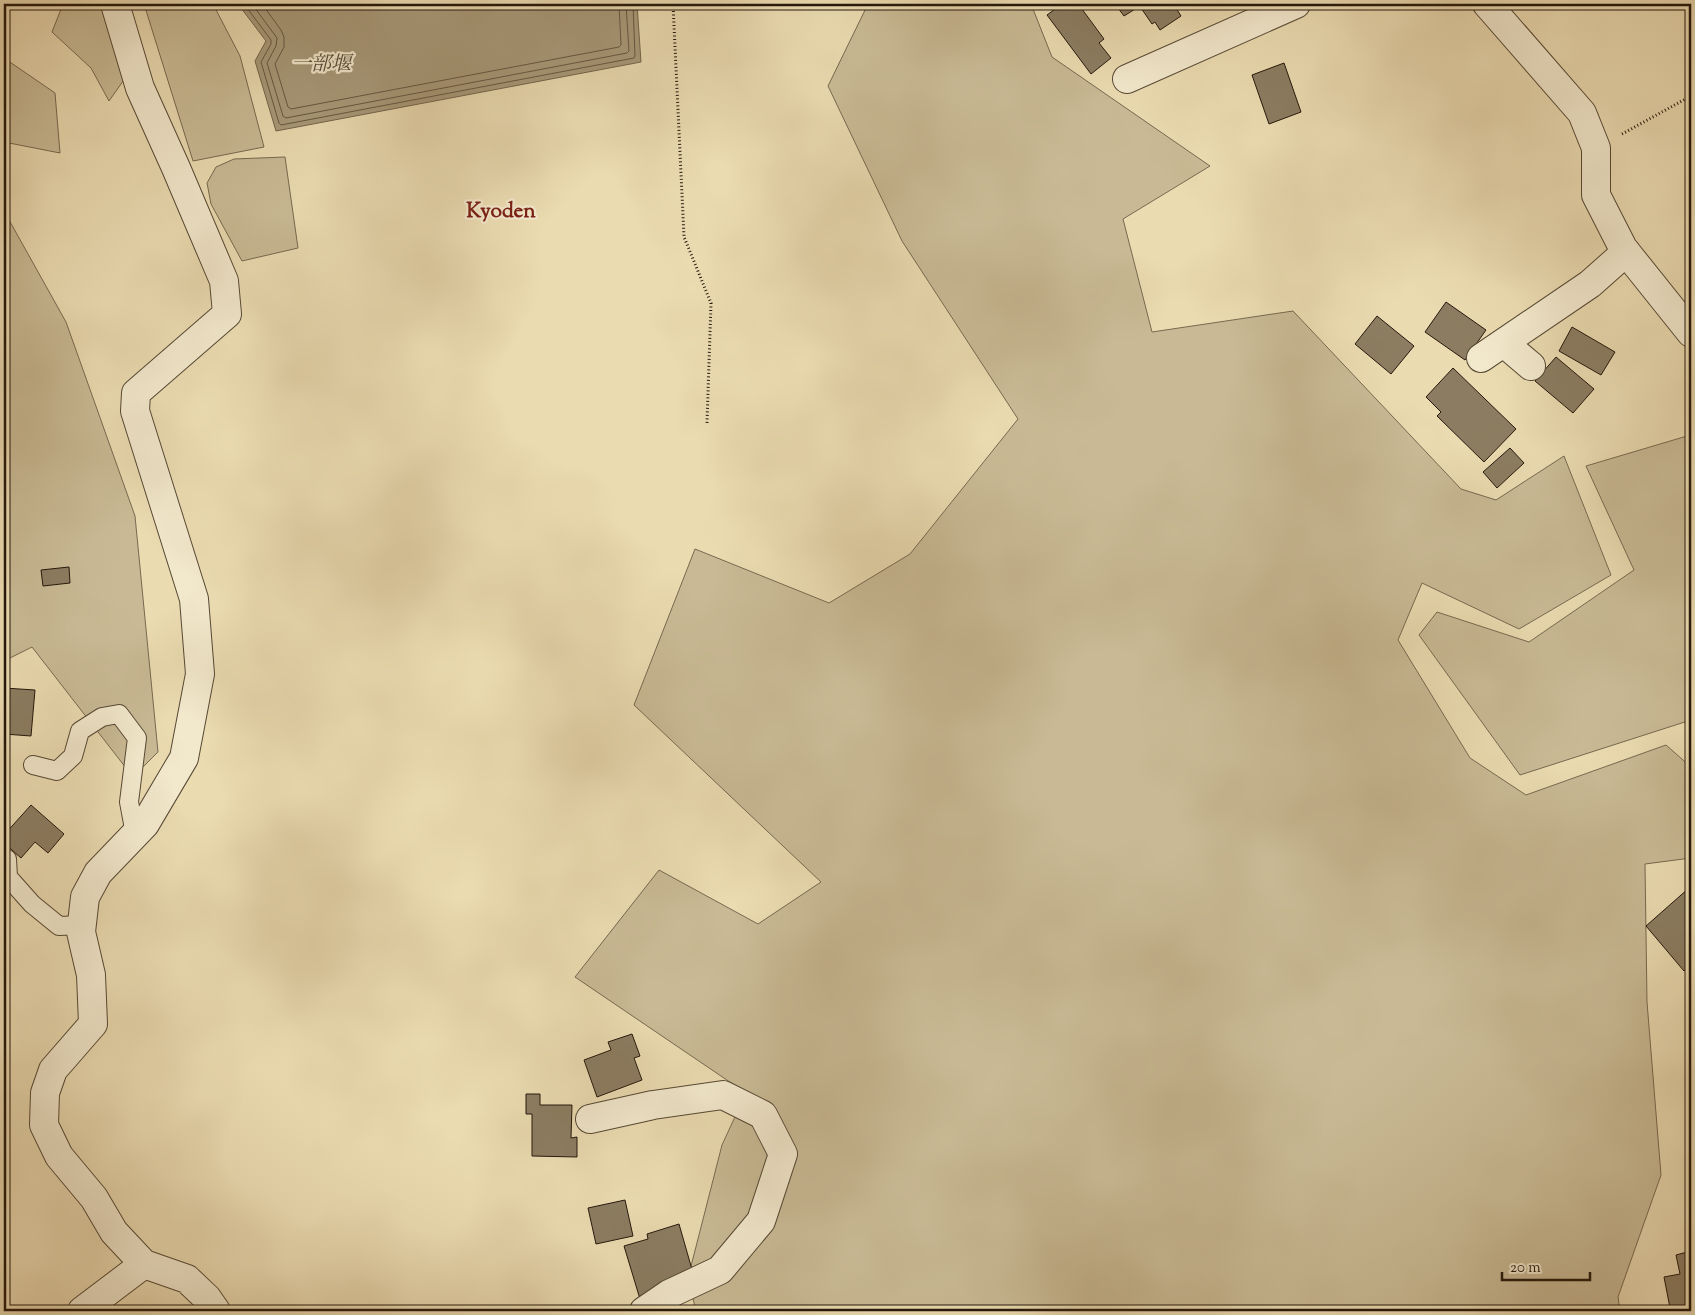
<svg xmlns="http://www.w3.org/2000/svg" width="1695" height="1315" font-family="'Sorts Mill Goudy','Noto Serif JP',serif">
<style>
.green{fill:#c9ba95;stroke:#776950}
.water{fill:#a89979;stroke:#74654d}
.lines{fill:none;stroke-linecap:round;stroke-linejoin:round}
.shore{stroke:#665842;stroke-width:1}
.building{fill:#8c7d62;stroke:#25180c}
.service-casing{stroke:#564935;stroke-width:20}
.minor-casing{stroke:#564935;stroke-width:30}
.path{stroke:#25180c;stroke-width:3;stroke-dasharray:1 2.5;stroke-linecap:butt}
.service{stroke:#f2e8cc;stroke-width:18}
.minor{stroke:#f2e8cc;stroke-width:28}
.labels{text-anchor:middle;stroke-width:4.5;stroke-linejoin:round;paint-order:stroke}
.water-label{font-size:20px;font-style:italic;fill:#594c38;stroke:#f2e8cc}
.quarter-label{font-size:21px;font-weight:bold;fill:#7a1f14;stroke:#f2e8cc}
</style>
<rect width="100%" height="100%" fill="#ebdbb1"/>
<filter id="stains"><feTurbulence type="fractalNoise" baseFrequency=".004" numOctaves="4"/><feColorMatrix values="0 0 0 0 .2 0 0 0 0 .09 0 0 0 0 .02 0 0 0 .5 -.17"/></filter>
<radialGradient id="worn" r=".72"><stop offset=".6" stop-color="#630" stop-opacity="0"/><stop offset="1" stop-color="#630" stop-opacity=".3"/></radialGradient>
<g class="green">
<path d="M63,4H101L126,77L109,101L91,68L52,32Z"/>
<path d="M144,4H213L240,56L264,147L193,161Z"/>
<path d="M868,4H1031L1052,57L1210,166L1123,219L1152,332L1293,311L1461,489L1496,500L1564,456L1611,575L1519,629L1422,583L1398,640L1470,758L1526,795L1666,745L1691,767V858L1645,864L1647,1002L1661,1175L1618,1297L1620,1311H696L688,1278L722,1145L746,1093L575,977L659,870L758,924L821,882L634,705L695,549L829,603L910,554L1018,419L902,241L828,86Z"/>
<path d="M4,58L55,93L60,153L4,142Z"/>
<path d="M285,157L298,248L242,261L211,204L207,183L216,167L234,159Z"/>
<path d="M4,211L66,322L135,516L158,752L133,777L32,647L4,661Z"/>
<path d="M1687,436L1691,444V720L1520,775L1419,635L1437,612L1529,642L1634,570L1586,466Z"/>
</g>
<path class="water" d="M238,4H637L641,62L276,131L255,61L266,41Z"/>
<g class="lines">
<g class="shore">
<path d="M244,4L271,40V44L261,62L279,123L281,125L634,58L635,56L633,4"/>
<path d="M252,4L277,38L276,46L267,63L283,116L286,118L627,53L629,51L626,4"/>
<path d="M262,4L281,30L284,37V47L275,64L288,107L291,109L619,47L621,45L619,4"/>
</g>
</g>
<g class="building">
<path d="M1062,4H1068L1072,9L1079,5L1104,39L1099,43L1111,58L1091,74L1047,15Z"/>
<path d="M1115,4H1143L1124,16Z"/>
<path d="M1146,4H1182L1176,8L1181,16L1160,30L1155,22L1152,24L1141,8Z"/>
<path d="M1284,63L1301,112L1269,124L1252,75Z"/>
<path d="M1446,302L1486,330L1465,360L1425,332Z"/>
<path d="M1377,316L1414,346L1391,374L1355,344Z"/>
<path d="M1572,327L1615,352L1601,375L1559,351Z"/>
<path d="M1556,357L1594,389L1573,413L1535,381Z"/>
<path d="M1453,368L1516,429L1484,462L1437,416L1441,412L1426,397Z"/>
<path d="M1510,448L1524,463L1497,488L1483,472Z"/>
<path d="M69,567L70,583L43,586L41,570Z"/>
<path d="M4,688L35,690L31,736L4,734Z"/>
<path d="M31,805L64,834L48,853L35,842L21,858L4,843V835Z"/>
<path d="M1689,888L1691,890V965L1684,971L1646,926Z"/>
<path d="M632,1034L640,1056L634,1058L642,1080L597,1097L584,1060L611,1050L608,1042Z"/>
<path d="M526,1094H540V1105H572L571,1138L577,1137V1157L532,1156V1114H526Z"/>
<path d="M625,1200L633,1236L596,1244L588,1208Z"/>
<path d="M679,1224L693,1273L640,1299L624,1246L648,1239L647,1234Z"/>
<path d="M1691,1251V1311H1654L1670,1308L1664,1277L1680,1274L1676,1255Z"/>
</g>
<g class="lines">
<defs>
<g id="service">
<path d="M33,765L57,771L73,756L80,731L102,717L119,714L137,738L129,802L135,834"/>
<path d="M7,859L8,877L32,904L59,926L82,925"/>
</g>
<g id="minor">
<path d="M115,4L140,88L176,168L224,281L227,314L136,393L135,411L194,599L200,674L184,758L145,824L98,873L85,897L81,932L91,975L93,1024L53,1070L45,1093L44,1125L59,1156L94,1198L114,1232L144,1264L187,1279L207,1298L216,1311"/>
<path d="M1487,4L1582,113L1596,148V195L1623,248L1691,333"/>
<path d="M1127,79L1296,4"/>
<path d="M1504,343L1531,366"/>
<path d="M1481,358L1590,284L1626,252"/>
<path d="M590,1119L653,1105L723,1095L763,1115L783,1154L761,1221L720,1270L669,1294L644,1311"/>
<path d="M82,1311L144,1264"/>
</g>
</defs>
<use href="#service" class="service-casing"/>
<use href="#minor" class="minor-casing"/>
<g class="path">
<path d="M673,4L684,237L711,303L707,423"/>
<path d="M1622,134L1691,96"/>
</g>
<use href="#service" class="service"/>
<use href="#minor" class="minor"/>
</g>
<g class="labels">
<g class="water-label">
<text x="321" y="70">一部堰</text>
</g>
<g class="quarter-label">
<text x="501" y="217">Kyoden</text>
</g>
</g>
<rect width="1695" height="1315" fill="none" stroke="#ebdbb1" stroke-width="20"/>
<rect x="5" y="5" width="1685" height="1305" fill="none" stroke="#25180c" stroke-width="2.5"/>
<rect x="10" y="10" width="1675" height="1295" fill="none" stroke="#25180c"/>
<path d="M1502 1272v8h88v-8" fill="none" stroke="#25180c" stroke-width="2.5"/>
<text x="1510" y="1272" font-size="15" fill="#25180c" stroke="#f2e8cc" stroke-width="4" paint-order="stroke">20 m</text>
<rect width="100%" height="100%" filter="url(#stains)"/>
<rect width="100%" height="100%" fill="url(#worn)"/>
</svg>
